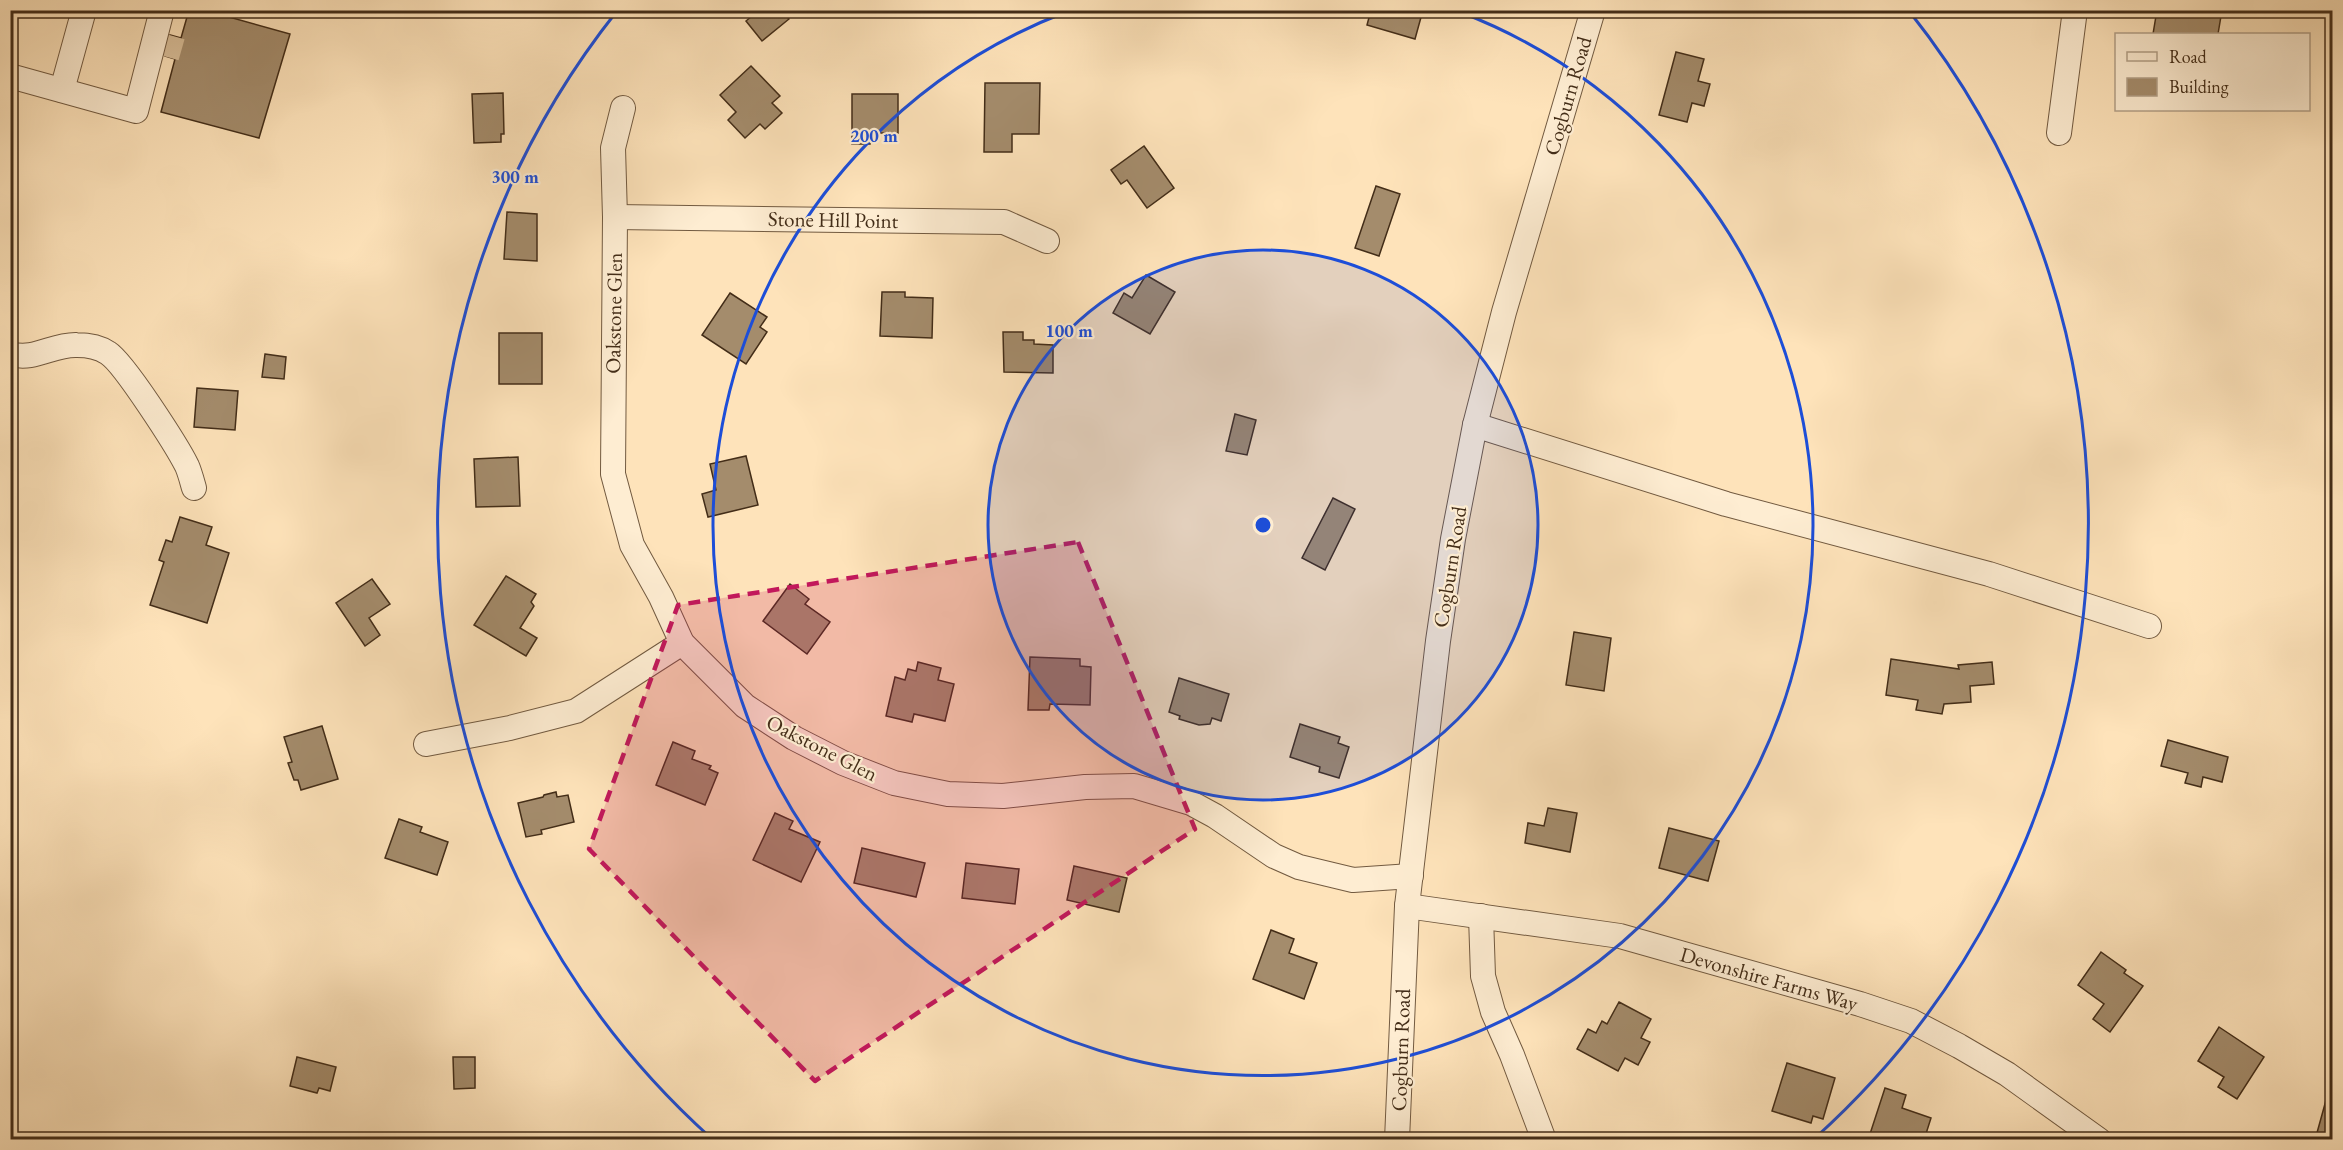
<svg xmlns="http://www.w3.org/2000/svg" width="2343" height="1150" font-family="'EB Garamond',serif">
<style>
.building{fill:#a48c6c;stroke:#432d18;stroke-width:1.5}
.lines{fill:none;stroke-linecap:round;stroke-linejoin:round}
.minor-tunnel{stroke:#d9bf9a;stroke-width:24;stroke-dasharray:24 12;stroke-linecap:butt}
.minor-casing{stroke:#725a40;stroke-width:26}
.minor{stroke:#feedd2;stroke-width:24}
.marked{fill:#c2185b;fill-opacity:0.2;stroke:#c2185b;stroke-width:4.5;stroke-dasharray:12 8;stroke-linejoin:round}
.ring{fill:none;stroke:#1d4ed8;stroke-width:3}
.labels{text-anchor:middle;stroke-width:4.5;stroke-linejoin:round;paint-order:stroke}
.street-label{font-size:21px;fill:#432d18;stroke:#feedd2}
.centre{fill:#1d4ed8;stroke:#feedd2;stroke-width:3}
.ring-label{font-size:18px;text-anchor:middle;font-weight:bold;fill:#1d4ed8;stroke:#feedd2;stroke-width:4.5;stroke-linejoin:round;paint-order:stroke}
</style>
<rect width="100%" height="100%" fill="#fee3ba"/>
<filter id="stains"><feTurbulence type="fractalNoise" baseFrequency=".00333" numOctaves="4"/><feColorMatrix values="0 0 0 0 .2 0 0 0 0 .09 0 0 0 0 .02 0 0 0 .5 -.17"/></filter>
<radialGradient id="worn" r=".72"><stop offset=".6" stop-color="#630" stop-opacity="0"/><stop offset="1" stop-color="#630" stop-opacity=".3"/></radialGradient>
<g class="building">
<path d="M189,10H204L290,34L259,138L161,112L175,59L165,56L170,35L181,38Z"/>
<path d="M759,10H782L789,19L762,41L746,21Z"/>
<path d="M1371,10H1423L1415,39L1367,25Z"/>
<path d="M2157,10H2195L2221,16L2218,34H2153Z"/>
<path d="M1676,52L1704,59L1698,81L1710,84L1704,106L1692,103L1687,122L1659,115Z"/>
<path d="M751,66L780,96L772,103L782,113L765,129L760,124L745,138L728,120L736,112L720,95Z"/>
<path d="M985,83H1040L1039,134H1012V152H984Z"/>
<path d="M503,93L504,134H501V142L474,143L472,94Z"/>
<path d="M852,94H898V133H870V144H852Z"/>
<path d="M1144,146L1174,188L1147,208L1127,180L1121,184L1111,170Z"/>
<path d="M1376,186L1400,194L1379,256L1355,248Z"/>
<path d="M507,212L537,214V261L504,259Z"/>
<path d="M1146,275L1175,292L1150,334L1113,313L1124,293L1132,298Z"/>
<path d="M882,292H905V297L933,298L932,338L880,336Z"/>
<path d="M730,293L767,317L760,327L767,332L746,364L702,335Z"/>
<path d="M1003,332H1023V340H1034V344L1053,345V373L1004,372Z"/>
<rect x="499" y="333" width="43" height="51"/>
<path d="M265,354L286,357L284,379L262,377Z"/>
<path d="M197,388L238,391L235,430L194,427Z"/>
<path d="M1235,414L1256,420L1247,455L1226,451Z"/>
<path d="M746,456L758,505L708,517L702,494L716,490L710,464Z"/>
<path d="M518,457L520,506L476,507L474,459Z"/>
<path d="M1333,498L1355,509L1325,570L1302,558Z"/>
<path d="M180,517L212,527L206,545L229,553L207,623L150,605L164,562L159,560L166,540L172,542Z"/>
<path d="M506,576L536,594L531,602L534,606L520,628L537,638L526,656L474,625Z"/>
<path d="M372,579L390,604L369,618L380,635L365,646L336,603Z"/>
<path d="M790,584L809,599L805,604L830,622L807,654L763,621Z"/>
<path d="M1574,632L1611,638L1604,691L1566,685Z"/>
<path d="M1030,657L1080,659V666L1091,667L1090,705L1050,704L1049,710H1028Z"/>
<path d="M1891,659L1959,669L1958,665L1992,662L1994,684L1970,686L1971,702L1944,704L1942,714L1916,710L1918,700L1886,695Z"/>
<path d="M918,662L941,668L938,680L954,684L945,721L914,714L912,722L886,716L895,677L905,680L908,669L916,671Z"/>
<path d="M1179,678L1229,694L1221,721L1212,718L1210,724L1199,725L1179,719L1180,716L1169,712Z"/>
<path d="M1300,724L1340,737L1338,743L1349,747L1339,778L1319,772L1320,767L1290,757Z"/>
<path d="M322,726L338,779L301,790L298,780H294L288,763L292,762L284,737Z"/>
<path d="M2168,740L2228,757L2222,782L2203,777L2201,787L2185,783L2188,773L2161,766Z"/>
<path d="M673,742L695,751L692,759L711,766L709,769L718,773L705,805L656,785Z"/>
<path d="M556,792L557,797L568,795L574,822L541,830L542,834L526,837L518,803L543,797L544,795Z"/>
<path d="M1548,808L1577,813L1570,852L1525,843L1528,823L1544,826Z"/>
<path d="M775,813L793,821L789,829L820,842L801,882L753,860Z"/>
<path d="M399,819L422,827L420,832L448,842L437,875L385,858Z"/>
<path d="M1669,828L1719,841L1708,881L1659,868Z"/>
<path d="M862,848L925,863L916,897L854,883Z"/>
<path d="M966,863L1019,869L1015,904L962,898Z"/>
<path d="M1074,866L1127,878L1119,912L1067,900Z"/>
<path d="M1271,930L1294,939L1289,953L1317,963L1304,999L1253,979Z"/>
<path d="M2101,952L2126,970L2124,973L2143,986L2110,1032L2093,1019L2104,1004L2078,985Z"/>
<path d="M1619,1002L1651,1019L1641,1038L1650,1042L1638,1065L1625,1058L1618,1071L1577,1049L1588,1029L1596,1033L1602,1021L1607,1024Z"/>
<path d="M2219,1027L2264,1057L2237,1099L2218,1087L2224,1077L2198,1061Z"/>
<path d="M297,1057L336,1067L330,1091L319,1088L317,1093L290,1086Z"/>
<path d="M453,1057H475V1088L454,1089Z"/>
<path d="M1787,1063L1835,1078L1823,1119L1813,1116L1811,1123L1772,1111Z"/>
<path d="M1885,1088L1906,1095L1902,1108L1931,1118L1924,1140H1877L1869,1137Z"/>
<path d="M2328,1093L2332,1094V1140H2315Z"/>
</g>
<g class="lines">
<path class="minor-tunnel" d="M167,57L173,36"/>
<defs>
<g id="minor">
<path d="M10,76L136,111L162,10"/>
<path d="M62,90L84,10"/>
<path d="M623,108L613,148L615,217L613,474L632,545L661,597L682,643L745,706L794,738L843,763L894,783L948,794L1003,796L1085,787L1134,786L1191,803L1215,816L1274,856L1299,867L1353,880L1411,876"/>
<path d="M2059,133L2075,10"/>
<path d="M615,217L1004,222L1047,241"/>
<path d="M10,354C36,361 52,344 77,345C88,345 99,347 108,353C124,363 177,446 187,466C190,473 192,481 194,488"/>
<path d="M1475,425L1726,504L1989,574L2149,626"/>
<path d="M426,744L510,728L576,711L682,643"/>
<path d="M1407,906L1620,936L1860,1004L1911,1021L1959,1046L2007,1074L2099,1140"/>
<path d="M1481,916L1483,976L1493,1012L1512,1055L1544,1140"/>
<path d="M1397,1140L1407,906L1438,641L1453,539L1475,425L1504,312L1593,10"/>
</g>
</defs>
<use href="#minor" class="minor-casing"/>
<use href="#minor" class="minor"/>
</g>
<path class="marked" d="M1078,542L1195,829L815,1081L589,849L678,605Z"/>
<circle cx="1263" cy="525" r="275" fill="#1d4ed8" fill-opacity=".12"/>
<g class="ring">
<circle cx="1263" cy="525" r="275"/>
<path d="M1460 12A550 550 0 1 1 1066 12"/>
<path d="M711 1138A825 825 0 0 1 617 11M1909 11A825 825 0 0 1 1815 1138"/>
</g>
<g class="labels">
<g class="street-label">
<text transform="translate(1568 96) rotate(-74)" y="7">Cogburn Road</text>
<text transform="translate(833 220) rotate(1)" y="7">Stone Hill Point</text>
<text transform="translate(614 313) rotate(-89)" y="7">Oakstone Glen</text>
<text transform="translate(1450 567) rotate(-81)" y="7">Cogburn Road</text>
<text transform="translate(822 748) rotate(27)" y="7">Oakstone Glen</text>
<text transform="translate(1769 979) rotate(16)" y="7">Devonshire Farms Way</text>
<text transform="translate(1401 1050) rotate(-88)" y="7">Cogburn Road</text>
</g>
</g>
<circle cx="1263" cy="525" r="9" class="centre"/>
<g class="ring-label">
<text x="874" y="142">200 m</text>
<text x="515" y="183">300 m</text>
<text x="1069" y="337">100 m</text>
</g>
<rect width="2343" height="1150" fill="none" stroke="#fee3ba" stroke-width="36"/>
<rect x="12" y="12" width="2319" height="1126" fill="none" stroke="#432d18" stroke-width="3"/>
<rect x="18" y="18" width="2307" height="1114" fill="none" stroke="#432d18" stroke-width="1.5"/>
<rect x="2115" y="33" width="195" height="78" fill="#feedd2" stroke="#b3a088" stroke-width="1.5"/>
<rect x="2127" y="52" width="30" height="9" fill="#feedd2" stroke="#b3a088" stroke-width="1.5"/>
<text x="2169" y="63" font-size="18" fill="#432d18">Road</text>
<rect x="2127" y="78" width="30" height="18" fill="#a48c6c" stroke="#b3a088" stroke-width="1.5"/>
<text x="2169" y="93" font-size="18" fill="#432d18">Building</text>
<rect width="100%" height="100%" filter="url(#stains)"/>
<rect width="100%" height="100%" fill="url(#worn)"/>
</svg>
